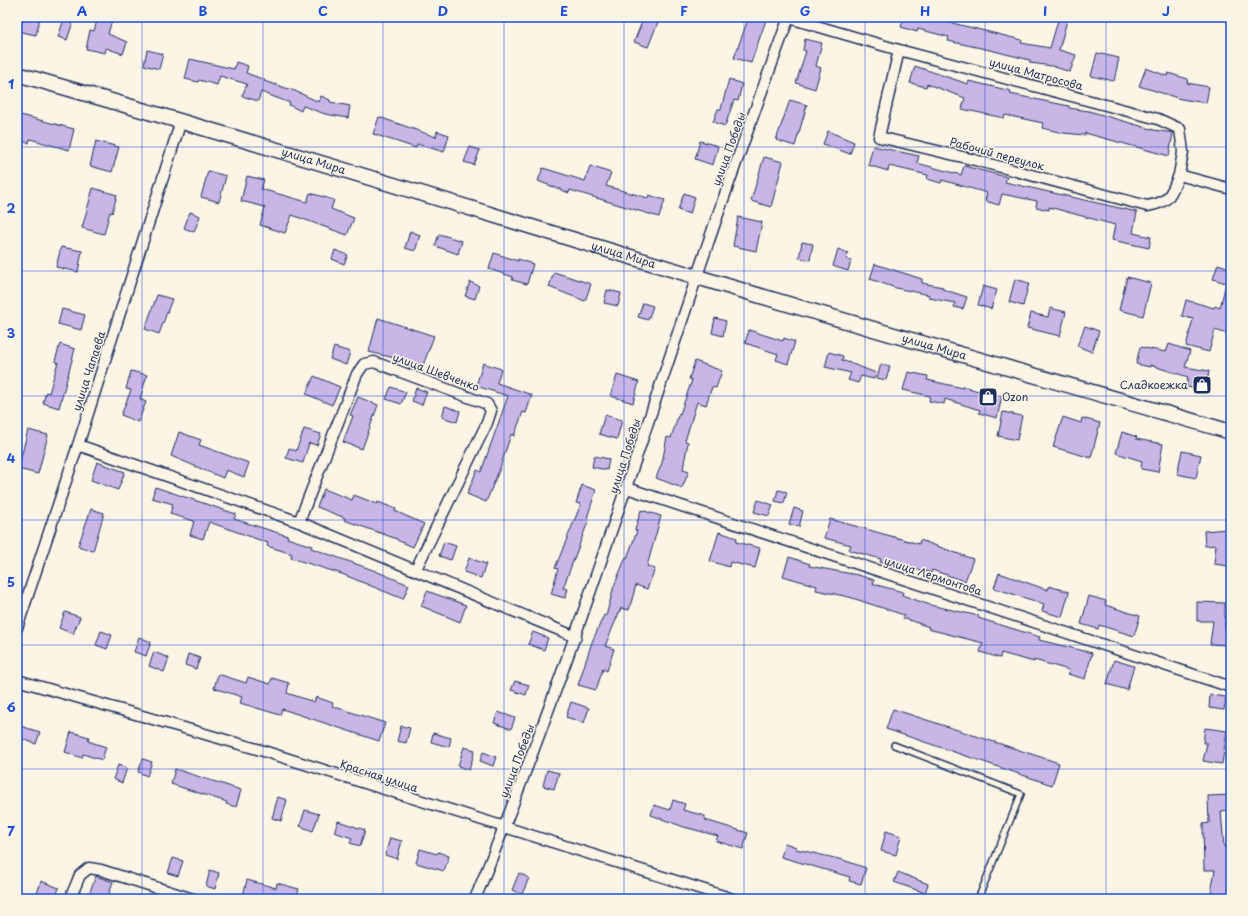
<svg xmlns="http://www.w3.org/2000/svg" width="1248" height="916" font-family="'Playpen Sans',sans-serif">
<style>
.building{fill:#c9b6e7;stroke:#1b2f5e}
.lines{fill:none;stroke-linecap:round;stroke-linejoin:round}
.lane-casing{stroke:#1b2f5e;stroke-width:8}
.street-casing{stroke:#1b2f5e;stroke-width:13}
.secondary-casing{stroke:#1b2f5e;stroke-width:17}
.lane{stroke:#fcf5e5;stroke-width:5}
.street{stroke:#fcf5e5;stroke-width:10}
.secondary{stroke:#fcf5e5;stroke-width:14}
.grid{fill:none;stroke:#1d4ed8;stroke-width:1;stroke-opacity:0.55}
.labels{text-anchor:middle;stroke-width:3;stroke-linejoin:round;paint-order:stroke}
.street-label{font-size:11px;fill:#1b2f5e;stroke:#fcf5e5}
.poi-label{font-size:11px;fill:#1b2f5e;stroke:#fcf5e5;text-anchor:end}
.neatline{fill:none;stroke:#1d4ed8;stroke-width:1.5}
.grid-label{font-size:13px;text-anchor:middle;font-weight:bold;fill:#1d4ed8}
</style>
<rect width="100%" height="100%" fill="#fcf5e5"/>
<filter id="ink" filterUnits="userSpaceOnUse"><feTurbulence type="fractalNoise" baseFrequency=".025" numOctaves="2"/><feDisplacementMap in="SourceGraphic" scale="8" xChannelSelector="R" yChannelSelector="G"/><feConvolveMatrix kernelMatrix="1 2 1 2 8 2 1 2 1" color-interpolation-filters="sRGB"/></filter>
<g filter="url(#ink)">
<g class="building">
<path d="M21,17L40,18L36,35L17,31Z"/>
<path d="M98,17H113L108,34L127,42L123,54L106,48L105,53L86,49L90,30L94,31Z"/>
<path d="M644,17H660L648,47L634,42Z"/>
<path d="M749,17H757L766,20L751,63L734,58Z"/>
<path d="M904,17H936L945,19L944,21L1022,40L1021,43L1050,48L1059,17H1068L1059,50L1076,55L1070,72L1052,66L1030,63V60L990,50L948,41L949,37L918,29L917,32L901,27Z"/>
<path d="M64,19L73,22L67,40L58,37Z"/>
<path d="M805,39L822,43L816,66L821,68L815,89L796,83L806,51L803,50Z"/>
<path d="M147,50L163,54L159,69L144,65Z"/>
<path d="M1097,53L1119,58L1114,81L1091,76Z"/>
<path d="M190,59L234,69L236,62L248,66L246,73L265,80L264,81L295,91L319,102L321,96L330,100V102L350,106L348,118L325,114L303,106L301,111L289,105L290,103L261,92L258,101L242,96L247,84L220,76L217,85L199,80L198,82L185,79Z"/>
<path d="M915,66L968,84L969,81L1011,91L1010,94L1069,106V108L1089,111L1154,130L1173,133L1169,156L1085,133V135L1063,133L1042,128L1043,123L1005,115L1004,118L962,109L965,98L927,84L926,87L910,83Z"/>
<path d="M1146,68L1167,76L1168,73L1188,79L1187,83L1209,87L1206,103L1181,99L1139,86Z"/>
<path d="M729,79L742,84L738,101L734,100L725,126L713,122L718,109H721Z"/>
<path d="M790,100L807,105L795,146L776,140Z"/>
<path d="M17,114L74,129L69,150L30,139L29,143L17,140Z"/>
<path d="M379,117L436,137L437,131L449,135L444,152L417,144L416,148L373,134Z"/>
<path d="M828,131L854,142L850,154L823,144Z"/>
<path d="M96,141L119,147L112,172L90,166Z"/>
<path d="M700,141L718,146L713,165L695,159Z"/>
<path d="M873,146L919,156L917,163L961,175L964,166L1007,177L1005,182L1137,212L1133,233L1151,237L1149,248L1112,240L1115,225L1049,207V210L1036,207L1037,201L1002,194L999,205L985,201L987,193L942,180L941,183L927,179L928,175L889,166L888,171L868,165Z"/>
<path d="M470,147L480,150L474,165L464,162Z"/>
<path d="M764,157L783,162L771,207L751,201Z"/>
<path d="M590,166L611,173L606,186L648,198L649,195L665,200L659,217L570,190L569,193L538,181L543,168L585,181Z"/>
<path d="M208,171L226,176L219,202L201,197Z"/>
<path d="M247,176L264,180L261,189L307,202L310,193L334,200L331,209L354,218L347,235L292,215L285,233L260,225L265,207L241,201Z"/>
<path d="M93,188L117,195L112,213L110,212L104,234L82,228Z"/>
<path d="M684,193L695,197L690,214L678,210Z"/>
<path d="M190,212L200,216L194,232L184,228Z"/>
<path d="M738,217L762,222L756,251L733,246Z"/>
<path d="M410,231L420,235L415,251L405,248Z"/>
<path d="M439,234L462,241L458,254L435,246Z"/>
<path d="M802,242L813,244L810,260L799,258Z"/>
<path d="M61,247L82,251L78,272L56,267Z"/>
<path d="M838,249L848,253L846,259L851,261L848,271L833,266Z"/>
<path d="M335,250L348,255L344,264L332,259Z"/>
<path d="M494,253L518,261V259L533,264L527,284L512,280L513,277L489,269Z"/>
<path d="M875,264L922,279V283L943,287L942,289L967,297L963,309L954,307L955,303L929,298V295L896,288L870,279Z"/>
<path d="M1218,264L1230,268L1228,277L1231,278V335L1215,330L1209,352L1186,346L1193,319L1182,316L1186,300L1214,308L1215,306L1220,308L1226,283L1213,279Z"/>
<path d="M554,272L591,284L585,301L549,287Z"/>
<path d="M1127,277L1151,283L1143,316L1119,310Z"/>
<path d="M1015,279L1029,283L1023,306L1009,302Z"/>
<path d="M470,282L479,286L475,299L465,296Z"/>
<path d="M983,286L997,290L991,309L978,305Z"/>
<path d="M607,290L621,293L618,306L604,303Z"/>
<path d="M157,295L172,299L159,334L145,329Z"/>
<path d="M643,303L653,306L648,320L638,317Z"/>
<path d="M1050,308L1066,312L1060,336L1027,328L1031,313L1048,317Z"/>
<path d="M62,309L85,315L81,330L58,324Z"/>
<path d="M378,318L434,336L422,368L399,359L369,352Z"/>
<path d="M715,318L726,321L723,336L712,333Z"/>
<path d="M1085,326L1099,331L1092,352L1077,346Z"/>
<path d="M749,330L783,341L784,338L795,342L788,364L776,360L778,354L745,343Z"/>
<path d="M60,344L75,349L59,408L43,403L46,392L49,393L58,362L55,361Z"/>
<path d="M1169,344L1190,351L1185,367L1209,371L1206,390L1186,387L1188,377L1150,365V367L1136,364L1140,347L1166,352Z"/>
<path d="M334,347L350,352L346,365L330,359Z"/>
<path d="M829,352L843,356L842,360L876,373L874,379L861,376L858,383L848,380L851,373L825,367Z"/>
<path d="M695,361L722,371L716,388L712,387L706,405L697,402L685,441L688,442L683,469L689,471L682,488L656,478L662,463L667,437L671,438L679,413L680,414L692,380L689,379Z"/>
<path d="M483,363L501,369L497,383L532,395L526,413L523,412L514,436L511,434L500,468L486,502L467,494L477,470L481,472L508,396L476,386Z"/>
<path d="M881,364L890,366L886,380L877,378Z"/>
<path d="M131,371L147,375L140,399L146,402L138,422L121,415L131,390L126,389Z"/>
<path d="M908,372L928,376L927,380L963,388V386L984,393L1002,396L997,418L979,413L980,410L945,399L944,404L929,401L930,396L903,390Z"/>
<path d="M617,375L639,382L633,403L611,396Z"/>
<path d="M314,376L340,387L332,405L306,394Z"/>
<path d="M391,387L406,392L401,404L386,399Z"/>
<path d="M416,388L427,392L422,405L412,401Z"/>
<path d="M358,397L378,405L362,449L343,442L353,416L350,415Z"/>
<path d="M445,406L460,411L457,422L442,417Z"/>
<path d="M1003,412L1022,416L1017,440L998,436Z"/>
<path d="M605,415L622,420L617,439L599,434Z"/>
<path d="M1063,417L1081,423L1082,418L1100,423L1091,458L1053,447Z"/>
<path d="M304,429L321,434L317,445L309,443L303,463L286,458L289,448L296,451Z"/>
<path d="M28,430L48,435L38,474L18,469Z"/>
<path d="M179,432L201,440L199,445L249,463L244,477L226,470L223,478L171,456Z"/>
<path d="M1122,432L1137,437L1136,439L1163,444L1158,472L1141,469L1142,461L1116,453Z"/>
<path d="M1182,451L1201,455L1196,478L1177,474Z"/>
<path d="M594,456L609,459L607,470L592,467Z"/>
<path d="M97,462L125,472L118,490L91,480Z"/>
<path d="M582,485L596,490L587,518L589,519L563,588L568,589L565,598L551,594L558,569L555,568L581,504L576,503Z"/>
<path d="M155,487L236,514L234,519L288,536L287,538L312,546L311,548L373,570L409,585L403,599L342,574L291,558L292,554L267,546L268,543L209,522L203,539L190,535L194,521L170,514L173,504L152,498Z"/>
<path d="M324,489L352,500L354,495L377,504L378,502L396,509L395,511L424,524L413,547L397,540V539L344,520L345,518L317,507Z"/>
<path d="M778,490L787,492L784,503L775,501Z"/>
<path d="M758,500L773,505L769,516L754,512Z"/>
<path d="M794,508L803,511L799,527L789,524Z"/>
<path d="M91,509L104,513L93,551L78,546Z"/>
<path d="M641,510L661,516L647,566L655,569L647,589L636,585L629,610L621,608L605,646L614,649L607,671L603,669L596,690L578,685L592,642L604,615L606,616L614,586L626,557L627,558L637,531L635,530Z"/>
<path d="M830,519L919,544L920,540L973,559L965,581L932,570L931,573L900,564L899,568L880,562L881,559L849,550L851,545L824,538Z"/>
<path d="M1227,529L1230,554L1229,566L1214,564L1216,545L1205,546L1204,531Z"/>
<path d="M719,532L737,538L736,542L760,548L755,568L730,562L729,567L710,561Z"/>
<path d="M444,542L456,546L451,560L439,556Z"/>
<path d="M789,557L810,564L809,566L858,575L874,580L873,584L903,592L902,595L930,605L979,616L978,618L1040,637L1039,640L1092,653L1085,679L1068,674L1069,670L1034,660V662L1001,653L1000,658L980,652L983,643L928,629L929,627L903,618L904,615L849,597L816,590L817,586L783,576Z"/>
<path d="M469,558L486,564L481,578L464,572Z"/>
<path d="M999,573L1048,590L1049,586L1069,592L1062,617L1042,611L1044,604L994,588Z"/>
<path d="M427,591L466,605L460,622L421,606Z"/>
<path d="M1089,596L1106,601L1105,605L1140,616L1134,636L1099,625L1098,629L1081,624Z"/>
<path d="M1197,602L1225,603V632H1227L1226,645L1210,644L1213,621H1197Z"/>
<path d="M65,612L80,617L73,634L59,628Z"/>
<path d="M101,631L112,635L107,649L96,645Z"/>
<path d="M533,632L548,638L544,650L528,644Z"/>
<path d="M139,637L151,642L146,656L134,652Z"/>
<path d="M154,652L169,658L164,672L149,666Z"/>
<path d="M188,654L200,658L196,669L185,665Z"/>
<path d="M1114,660L1134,666L1127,690L1107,684Z"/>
<path d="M218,674L246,683L248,677L270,684L272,678L289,683L287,693L314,702L316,697L333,703L332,706L385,723L379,741L282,709L280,715L240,703L242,697L214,688Z"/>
<path d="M515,681L529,685L526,695L511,690Z"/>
<path d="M1210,695L1226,697L1224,710L1209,708Z"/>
<path d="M571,702L589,708L584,723L566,717Z"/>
<path d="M893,709L1059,763L1052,785L886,729Z"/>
<path d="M498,712L515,718L511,729L494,723Z"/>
<path d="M17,725L40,732L36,744L17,737Z"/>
<path d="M401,726L410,728L406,743L397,741Z"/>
<path d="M1205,728L1227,731L1222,764L1203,761L1207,743H1203Z"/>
<path d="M71,732L89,737L88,741L106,747L102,760L83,754L82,758L65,752Z"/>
<path d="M433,733L451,738L449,747L431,742Z"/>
<path d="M464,747L475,750L469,770L458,766Z"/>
<path d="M483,752L496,757L493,766L480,761Z"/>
<path d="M143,759L152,762L147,776L138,772Z"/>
<path d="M118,765L127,768L122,783L113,779Z"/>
<path d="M175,769L241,790L236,807L226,804L227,802L171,784Z"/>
<path d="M547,770L559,773L554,789L543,786Z"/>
<path d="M1231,795V810L1221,811L1224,847H1231L1230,899H1210L1215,870H1204L1203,824L1209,823L1208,796Z"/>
<path d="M278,797L287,800L281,821L272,818Z"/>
<path d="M673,800L685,804L683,810L705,816V820L748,833L743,849L716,841L718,836L684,827L651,815L654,805L670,810Z"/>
<path d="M305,810L319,814L313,831L300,826Z"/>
<path d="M338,821L365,830L360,846L350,843L352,838L334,832Z"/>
<path d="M886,831L901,836L896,855L881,851Z"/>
<path d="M390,838L402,841L397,859L385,855Z"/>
<path d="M785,843L796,847V849L843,860L866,868L861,884L849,881L850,877L781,857Z"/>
<path d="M420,849L437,854L438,852L449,856L444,871L416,863Z"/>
<path d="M173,858L183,861L178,876L168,873Z"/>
<path d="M210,870L219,873L215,889L206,886Z"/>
<path d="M898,872L928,884L925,893L894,882Z"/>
<path d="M519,873L529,878L522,894L512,890Z"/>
<path d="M96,876L113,882L107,899L89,894Z"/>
<path d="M247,880L276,888L277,883L299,889L296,899H242Z"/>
<path d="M41,881L59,888L55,899L37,894Z"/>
</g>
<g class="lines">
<defs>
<path id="lane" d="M894,745L1021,794L978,899"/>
<g id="street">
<path d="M789,18L899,50L1158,119L1180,129L1183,152L1179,175L1231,189"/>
<path d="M899,50L879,137L971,159L1147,206C1170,202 1170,196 1179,175"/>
<path d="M78,445L299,522L576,637"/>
<path d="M627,488L1231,687"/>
<path d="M299,522L357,374L364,364L374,362L487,404L491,411L487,423L416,569"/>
<path d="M17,628L78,445L181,121"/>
<path d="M17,680L257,749L733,899"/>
<path d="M70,899L80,875L89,868L101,870L193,899"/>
<path d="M475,899C559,696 626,487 696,279C725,191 757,104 789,17"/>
</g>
<g id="secondary">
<path id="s1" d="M17,74C244,138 468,208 694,276C872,330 1052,380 1231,432"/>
</g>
</defs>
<use href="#lane" class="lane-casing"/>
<use href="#street" class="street-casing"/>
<use href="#secondary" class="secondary-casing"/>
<use href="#lane" class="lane"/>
<use href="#street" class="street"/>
<use href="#secondary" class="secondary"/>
</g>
</g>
<path class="grid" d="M142,17V899M263,17V899M383,17V899M504,17V899M624,17V899M744,17V899M865,17V899M985,17V899M1106,17V899M17,147H1231M17,271H1231M17,396H1231M17,520H1231M17,645H1231M17,769H1231"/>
<defs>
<symbol id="shop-square" viewBox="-11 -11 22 22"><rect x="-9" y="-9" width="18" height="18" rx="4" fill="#1b2f5e" stroke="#fcf5e5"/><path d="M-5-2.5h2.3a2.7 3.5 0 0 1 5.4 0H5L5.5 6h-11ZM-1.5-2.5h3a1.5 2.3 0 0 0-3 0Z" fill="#fff"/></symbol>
</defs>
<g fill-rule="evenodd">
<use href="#shop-square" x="1191" y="374" width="22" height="22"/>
<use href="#shop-square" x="977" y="386" width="22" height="22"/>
</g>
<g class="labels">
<g class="street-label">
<text transform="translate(1036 74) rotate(15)" y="4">улица Матросова</text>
<text transform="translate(729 149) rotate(-70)" y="4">улица Победы</text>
<text transform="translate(997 154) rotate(15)" y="4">Рабочий переулок</text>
<text dy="4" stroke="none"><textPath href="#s1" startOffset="309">улица Мира</textPath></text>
<text dy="4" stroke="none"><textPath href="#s1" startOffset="633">улица Мира</textPath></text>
<text dy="4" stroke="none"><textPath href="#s1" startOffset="957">улица Мира</textPath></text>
<text transform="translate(89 371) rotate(-72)" y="4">улица Чапаева</text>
<text transform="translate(436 372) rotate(20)" y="4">улица Шевченко</text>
<text transform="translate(625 456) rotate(-72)" y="4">улица Победы</text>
<text transform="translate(933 576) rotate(18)" y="4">улица Лермонтова</text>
<text transform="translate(517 761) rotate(-69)" y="4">улица Победы</text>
<text transform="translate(379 776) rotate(18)" y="4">Красная улица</text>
</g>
<g class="poi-label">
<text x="1188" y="389">Сладкоежка</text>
<text x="1002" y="401" text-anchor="start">Ozon</text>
</g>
</g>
<rect width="1248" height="916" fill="none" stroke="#fcf5e5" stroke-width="44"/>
<rect x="22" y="22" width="1204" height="872" class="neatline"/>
<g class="grid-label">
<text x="82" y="16">A</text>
<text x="203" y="16">B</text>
<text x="323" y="16">C</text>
<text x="443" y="16">D</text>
<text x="564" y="16">E</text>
<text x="684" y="16">F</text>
<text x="805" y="16">G</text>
<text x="925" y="16">H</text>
<text x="1045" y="16">I</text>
<text x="1166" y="16">J</text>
<text x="11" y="89">1</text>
<text x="11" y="213">2</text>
<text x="11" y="338">3</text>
<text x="11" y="463">4</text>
<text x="11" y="587">5</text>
<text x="11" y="712">6</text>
<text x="11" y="836">7</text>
</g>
</svg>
